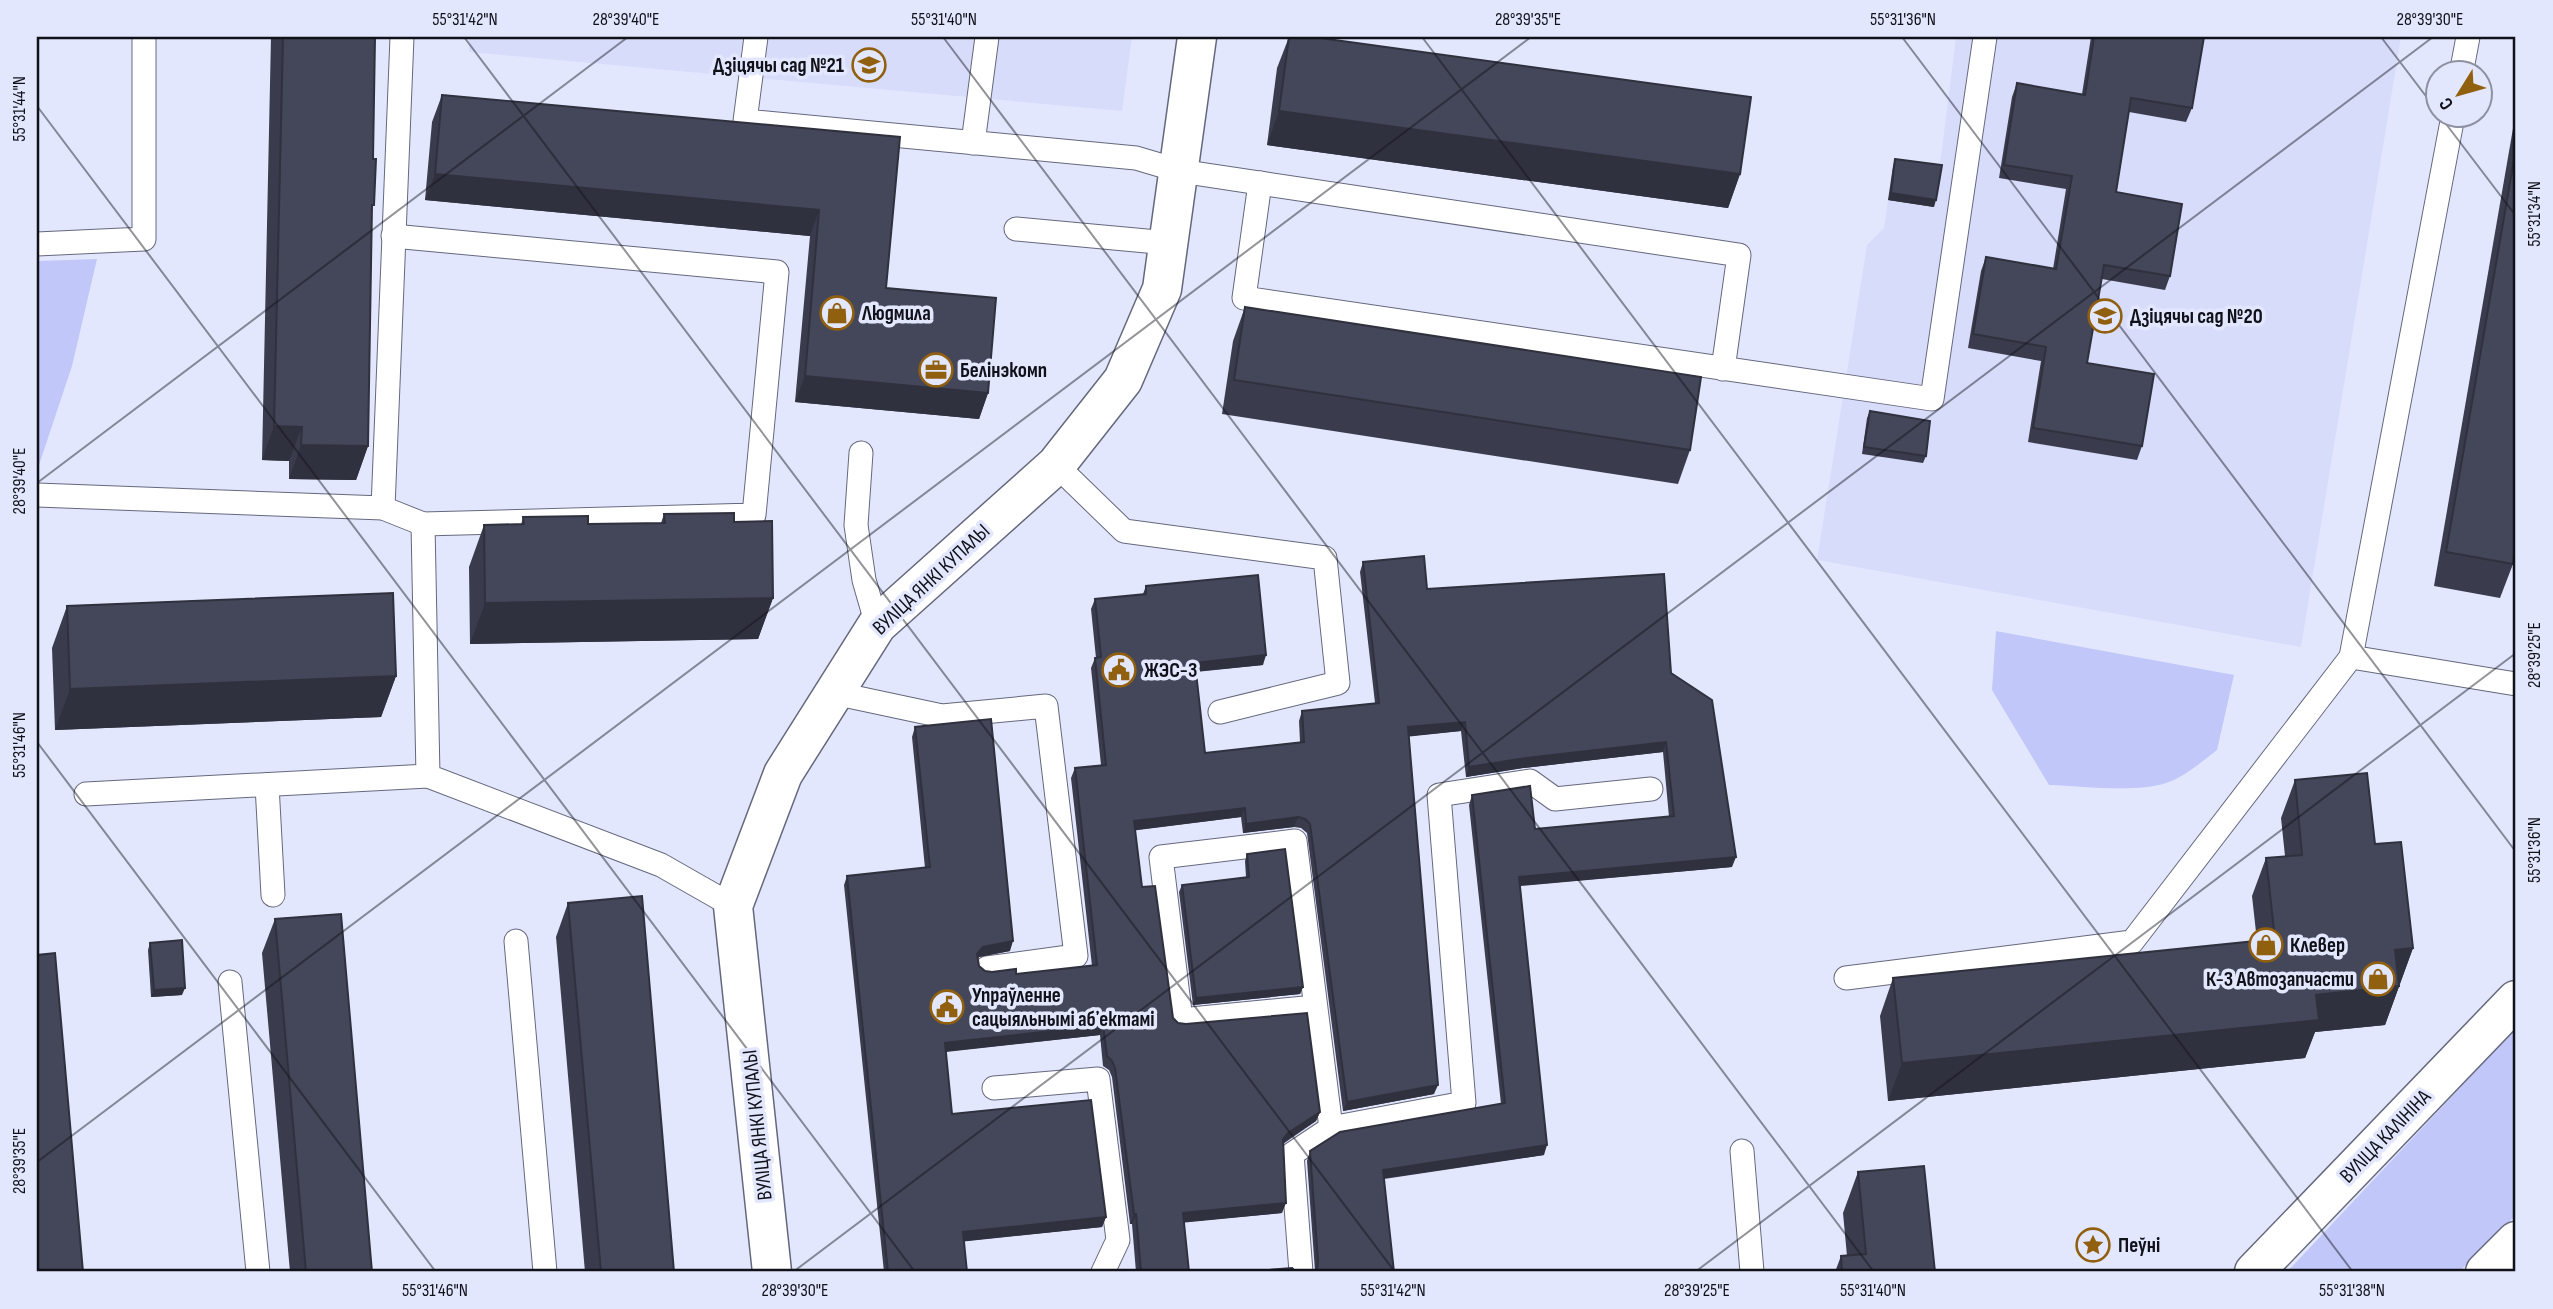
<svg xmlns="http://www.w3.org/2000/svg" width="2553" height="1309" font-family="'Sofia Sans Condensed',sans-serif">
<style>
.built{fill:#d8dcfb}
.green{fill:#c1c7f9}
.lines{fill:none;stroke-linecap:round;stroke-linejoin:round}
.lane-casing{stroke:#65687c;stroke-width:25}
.street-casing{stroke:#65687c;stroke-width:41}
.secondary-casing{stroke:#65687c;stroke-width:41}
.primary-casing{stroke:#65687c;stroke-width:41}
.lane{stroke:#fff;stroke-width:23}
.street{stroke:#fff;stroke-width:38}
.secondary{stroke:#fff;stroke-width:38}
.primary{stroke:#fff;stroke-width:38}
.wall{fill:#3a3c4d}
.shaded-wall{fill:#30313e}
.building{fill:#444659;stroke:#30313e;stroke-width:2}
.ticks{fill:none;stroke:#101119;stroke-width:2;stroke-opacity:0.45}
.labels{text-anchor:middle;stroke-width:7;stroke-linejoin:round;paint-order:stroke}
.poi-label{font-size:21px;font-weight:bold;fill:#101119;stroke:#e3e7fe;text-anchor:start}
.street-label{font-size:21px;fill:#101119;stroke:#e3e7fe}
.neatline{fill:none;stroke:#101119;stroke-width:2.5}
.ticks-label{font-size:18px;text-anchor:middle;fill:#101119}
</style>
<rect width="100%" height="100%" fill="#e3e7fe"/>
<g class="built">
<path d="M469,37H1132L1122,111L469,52Z"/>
<path d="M1956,37H2401L2301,647L1817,560L1867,245L1884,228L1893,166L1939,172Z"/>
</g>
<g class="green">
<path d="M97,259L72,366L37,471V261Z"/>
<path d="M1996,631L2234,675L2217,750C2201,762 2185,777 2166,783C2136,793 2082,786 2049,785L1992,690Z"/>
<path d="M2516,1028V1215L2459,1272H2287Z"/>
</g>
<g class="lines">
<defs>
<g id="lane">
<path d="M756,37L745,121L1136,158L1180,171L1739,255L1723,369"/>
<path d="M2461,74L2468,37"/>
<path d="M973,143L987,37"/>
<path d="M1260,183L1244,298L1932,399L1985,37"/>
<path d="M1016,229L1168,243"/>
<path d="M393,236L777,272L754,515L423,524L428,776L661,865L733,906"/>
<path d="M37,244L144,239V37"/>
<path d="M861,453L856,525L864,580L877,625"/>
<path d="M1056,465L1124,531L1325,558L1338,683L1220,712"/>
<path d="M37,495L383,508L423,524"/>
<path d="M383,508L402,37"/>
<path d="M2351,657L2516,684"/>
<path d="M834,693L942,716L1046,706L1076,956L987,968"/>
<path d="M267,785L273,895"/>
<path d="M86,794L428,776"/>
<path d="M516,941L545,1272"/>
<path d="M1846,978L2132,942L2351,657L2453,116"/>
<path d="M230,982L258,1272"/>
<path d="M1315,1007L1181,1020L1161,857L1295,841L1331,1128"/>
<path d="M994,1088L1098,1079L1118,1240L1103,1272"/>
<path d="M1742,1151L1752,1272"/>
<path d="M1301,1272L1292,1154L1331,1128L1464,1103L1439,795L1530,781L1555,799L1651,789"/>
</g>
<path id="street" d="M772,1272L733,906L783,774L877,625L1056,465L1123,380L1162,289L1197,37"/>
<path id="secondary" d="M2254,1272L2516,1000"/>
<path id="primary" d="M2485,1272L2516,1241"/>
</defs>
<use href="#lane" class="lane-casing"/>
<use href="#street" class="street-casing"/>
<use href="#secondary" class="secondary-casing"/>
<use href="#primary" class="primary-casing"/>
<use href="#lane" class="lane"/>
<use href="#street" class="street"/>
<use href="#secondary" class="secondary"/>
<use href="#primary" class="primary"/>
</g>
<g class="wall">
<path d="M271,37H375L368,446L356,480L289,479V461L262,460Z"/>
<path d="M1289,37H1313L1740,174L1728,208L1267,145L1277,68Z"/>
<path d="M2091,37H2204L2192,108L2186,122L2129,112L2116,192L2170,276L2165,290L2102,279L2087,363L2142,446L2137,460L2028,442L2041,361L1968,348L1981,271L1986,257L2053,269L2066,189L1999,178L2012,97L2017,83L2082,94Z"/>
<path d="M442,95L900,137L886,288L988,393L979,419L795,402L810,236L425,200L432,122Z"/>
<path d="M2516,111V544L2513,564L2500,598L2434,586Z"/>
<path d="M1895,159L1934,207L1888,200L1893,166Z"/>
<path d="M1245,307L1690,450L1678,484L1222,414L1233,341Z"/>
<path d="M1870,411L1926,456L1923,463L1862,454L1867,418Z"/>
<path d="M664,514L734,522L773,598L758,639L470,644L469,567L484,525H521L523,517L588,524L661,523Z"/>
<path d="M1363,562L1427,589L1671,673L1732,867L1520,886L1544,1155L1384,1179L1315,1271L1307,1161L1310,1151L1501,1104L1469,805L1472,795L1535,829L1669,817L1663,752L1523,768L1466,777L1461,731L1409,736L1434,1094L1343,1111L1307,833L1301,828L1294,827L1243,833L1241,817L1135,830L1142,887L1173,1018L1178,1023L1320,1112L1316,1121L1283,1144L1282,1213L1184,1222L1189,1272H1136L1132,1224H1130L1112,1077L1109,1070L1103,1066L1100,1035L946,1052L952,1114L1106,1217L1102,1227L964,1241L967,1272H884L844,885L847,876L925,868L912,737L915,727L1010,951L979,957L978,958L979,966L985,971L1016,974L1092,966L1071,778L1075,768L1101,765L1091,668L1095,658H1096L1091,609L1095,599L1143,594L1146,586L1263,665L1196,672L1205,753L1300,742L1299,721L1302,711L1375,703L1360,572Z"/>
<path d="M67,606L396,676L381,717L55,730L52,648Z"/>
<path d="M2295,780L2375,844L2413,948L2385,1025L2315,1032L2305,1058L1888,1101L1880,1016L1893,978L2257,941L2252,896L2266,858L2285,856L2281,818Z"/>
<path d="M1247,854L1303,987L1300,994L1193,1005L1179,892L1182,885L1246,877L1245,861Z"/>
<path d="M568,903L674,1272H585L556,937Z"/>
<path d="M275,919L372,1272H290L262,953Z"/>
<path d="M150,943L182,995L151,997L148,950Z"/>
<path d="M1858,1172L1935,1272H1835L1841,1256H1847L1843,1213Z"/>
</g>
<g class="shaded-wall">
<path d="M1279,111L1740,174L1728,208L1267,145Z"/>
<path d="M435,174L819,210L810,236L425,200Z"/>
<path d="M1891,193L1936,200L1934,207L1888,200Z"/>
<path d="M805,376L988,393L979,419L795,402Z"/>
<path d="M274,426L302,427L289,461L262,460Z"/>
<path d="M301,445L368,446L356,480L289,479Z"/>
<path d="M773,598L758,639L470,644L485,603Z"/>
<path d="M1266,655L1263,665L1191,672L1195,663Z"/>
<path d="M396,676L381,717L55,730L70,689Z"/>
<path d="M1465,722L1461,731L1405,737L1408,727Z"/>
<path d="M1666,742L1663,752L1523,768L1466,777L1469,767L1526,758Z"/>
<path d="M1245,808L1241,817L1130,831L1134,821Z"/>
<path d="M1298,817L1294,827L1243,833L1246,824Z"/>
<path d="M1736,857L1732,867L1516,886L1519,877Z"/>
<path d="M1013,941L1010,951L979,957L974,963L977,954L983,947Z"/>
<path d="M2413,948L2385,1025L2315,1032L2305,1058L1888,1101L1902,1063L2316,995L2395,950Z"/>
<path d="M1303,987L1300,994L1193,1005L1196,998Z"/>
<path d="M185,988L182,995L151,997L154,990Z"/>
<path d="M1103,1025L1100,1035L941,1052L945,1043Z"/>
<path d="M1438,1085L1434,1094L1343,1111L1347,1102Z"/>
<path d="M1320,1112L1316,1121L1284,1142L1279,1149L1283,1139L1288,1133Z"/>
<path d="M1547,1145L1544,1155L1379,1179L1383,1170Z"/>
<path d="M1286,1203L1282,1213L1180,1223L1183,1213Z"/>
<path d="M1134,1214H1136L1132,1224H1130Z"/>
<path d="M1106,1217L1102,1227L959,1242L963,1232Z"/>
</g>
<g class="building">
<path d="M283,37H375L373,159H376L374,205H372L368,446L301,445L302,427L274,426Z"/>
<path d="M1289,37H1313L1751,97L1740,174L1279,111Z"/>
<path d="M2094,37H2204L2192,108L2131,98L2116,192L2182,204L2170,276L2104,265L2087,363L2154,374L2142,446L2033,428L2046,347L1973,334L1986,257L2056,269L2072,176L2004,165L2017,83L2085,95Z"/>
<path d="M442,95L900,137L886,288L996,298L988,393L805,376L819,210L435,174Z"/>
<path d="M2516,148V544L2513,564L2446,552Z"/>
<path d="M1895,159L1942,165L1936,200L1891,193Z"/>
<path d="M1245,307L1701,377L1690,450L1234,380Z"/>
<path d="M1870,411L1930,421L1926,456L1864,447Z"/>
<path d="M734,513V522L772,521L773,598L485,603L484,525L524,524L523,517L588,516V524L665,523L664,514Z"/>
<path d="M1424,556L1427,589L1664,574L1671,673L1712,700L1736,857L1519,877L1547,1145L1383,1170L1394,1272H1314L1317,1269L1318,1261L1310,1151L1340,1132L1505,1103L1472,795L1530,786L1535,829L1674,816L1666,742L1526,758L1469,767L1465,722L1408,727L1438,1085L1347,1102L1310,824L1305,819L1298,817L1246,824L1245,808L1134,821L1142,887L1155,886L1173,1018L1178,1023L1186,1024L1307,1013L1320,1112L1288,1133L1283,1139L1286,1203L1183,1213L1189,1272H1141L1136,1214H1134L1115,1068L1112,1061L1107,1056L1103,1025L945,1043L952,1114L1091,1100L1106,1217L963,1232L967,1272H888L847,876L930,867L915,727L991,719L1013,941L983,947L977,954L979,966L985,971L992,972L1016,969V974L1097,965L1075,768L1106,765L1095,658L1101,657L1095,599L1146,594V586L1258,575L1266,655L1195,663L1205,753L1304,742L1302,711L1379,703L1363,562Z"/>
<path d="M393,593L396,676L70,689L67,606Z"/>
<path d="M2367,773L2375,844L2401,842L2413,948L2395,950L2399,986L2316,995L2319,1020L1902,1063L1893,978L2275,939L2266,858L2302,855L2295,780Z"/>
<path d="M1285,849L1303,987L1196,998L1182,885L1249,877L1247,854Z"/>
<path d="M642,896L674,1272H601L568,903Z"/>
<path d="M341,914L372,1272H306L275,919Z"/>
<path d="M182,940L185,988L154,990L150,943Z"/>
<path d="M55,953L83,1272H37V955Z"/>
<path d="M1924,1166L1935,1272H1842L1841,1256L1866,1254L1858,1172Z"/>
<path d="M1292,1268L1296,1272H1244Z"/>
</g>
<path class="ticks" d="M464,37L1395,1272M943,37L1874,1272M1422,37L2353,1272M1902,37L2516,852M2381,37L2438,112M37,106L915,1272M2440,116L2516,216M37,483L628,37M37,742L436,1272M37,1162L1531,37M793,1272L2433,37M1695,1272L2516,653"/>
<defs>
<symbol id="school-ring" viewBox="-11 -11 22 22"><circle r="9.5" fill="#e3e7fe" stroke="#91600f" stroke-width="1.5"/><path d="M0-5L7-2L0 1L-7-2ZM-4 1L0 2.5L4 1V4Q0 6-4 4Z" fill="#91600f"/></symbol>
<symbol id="shop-ring" viewBox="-11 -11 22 22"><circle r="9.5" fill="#e3e7fe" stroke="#91600f" stroke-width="1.5"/><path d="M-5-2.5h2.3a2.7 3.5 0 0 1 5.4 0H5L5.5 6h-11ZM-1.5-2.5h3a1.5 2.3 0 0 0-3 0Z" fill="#91600f"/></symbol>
<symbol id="office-ring" viewBox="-11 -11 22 22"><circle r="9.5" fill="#e3e7fe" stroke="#91600f" stroke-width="1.5"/><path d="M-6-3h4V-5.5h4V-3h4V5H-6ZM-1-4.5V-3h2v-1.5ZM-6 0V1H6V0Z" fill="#91600f"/></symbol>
<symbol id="civic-ring" viewBox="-11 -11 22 22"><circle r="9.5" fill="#e3e7fe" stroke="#91600f" stroke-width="1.5"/><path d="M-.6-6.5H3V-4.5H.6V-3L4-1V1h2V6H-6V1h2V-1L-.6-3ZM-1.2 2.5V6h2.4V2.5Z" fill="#91600f"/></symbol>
<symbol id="sight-ring" viewBox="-11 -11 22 22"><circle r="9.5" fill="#e3e7fe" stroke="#91600f" stroke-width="1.5"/><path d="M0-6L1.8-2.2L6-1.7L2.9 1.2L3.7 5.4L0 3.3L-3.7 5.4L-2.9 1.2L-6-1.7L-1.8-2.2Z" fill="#91600f"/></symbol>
</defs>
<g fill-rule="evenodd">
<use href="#school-ring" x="850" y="46" width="38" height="38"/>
<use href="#shop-ring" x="818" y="294" width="38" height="38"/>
<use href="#school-ring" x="2086" y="297" width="38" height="38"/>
<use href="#office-ring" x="917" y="351" width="38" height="38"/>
<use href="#civic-ring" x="1100" y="651" width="38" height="38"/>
<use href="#shop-ring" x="2247" y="926" width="38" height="38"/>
<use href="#shop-ring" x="2359" y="960" width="38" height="38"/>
<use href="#civic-ring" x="928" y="988" width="38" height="38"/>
<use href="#sight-ring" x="2074" y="1226" width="38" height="38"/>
</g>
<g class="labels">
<g class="poi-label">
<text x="844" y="72" text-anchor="end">Дзіцячы сад №21</text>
<text x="862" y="320">Людмила</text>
<text x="2130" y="323">Дзіцячы сад №20</text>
<text x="960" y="377">Белінэкомп</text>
<text x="1144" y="677">ЖЭС-3</text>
<text x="2290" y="952">Клевер</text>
<text x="2354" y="986" text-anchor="end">К-3 Автозапчасти</text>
<text x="972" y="1002">Упраўленне<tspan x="972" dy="24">сацыяльнымі абʼектамі</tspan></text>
<text x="2118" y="1252">Пеўні</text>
</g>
<g class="street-label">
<text transform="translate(931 579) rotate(-43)" y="7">ВУЛІЦА ЯНКІ КУПАЛЫ</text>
<text transform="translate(757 1125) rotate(-96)" y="7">ВУЛІЦА ЯНКІ КУПАЛЫ</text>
<text transform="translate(2385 1136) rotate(-46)" y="7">ВУЛІЦА КАЛІНІНА</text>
</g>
</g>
<rect width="2553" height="1309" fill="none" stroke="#e3e7fe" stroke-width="77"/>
<g transform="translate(2459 94) rotate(233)"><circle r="33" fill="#e3e7fe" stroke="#8f91a2" stroke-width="2"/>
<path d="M0-5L12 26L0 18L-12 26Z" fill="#91600f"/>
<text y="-10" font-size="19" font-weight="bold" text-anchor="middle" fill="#101119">С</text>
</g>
<rect x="38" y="38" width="2476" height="1232" class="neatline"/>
<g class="ticks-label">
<text x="465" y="25">55°31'42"N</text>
<text x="626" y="25">28°39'40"E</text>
<text x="944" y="25">55°31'40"N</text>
<text x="1528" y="25">28°39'35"E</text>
<text x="1903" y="25">55°31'36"N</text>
<text x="2430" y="25">28°39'30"E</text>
<text transform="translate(19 109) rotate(-90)" y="6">55°31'44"N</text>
<text transform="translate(2534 214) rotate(-90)" y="6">55°31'34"N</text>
<text transform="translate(19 481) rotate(-90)" y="6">28°39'40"E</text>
<text transform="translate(2534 655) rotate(-90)" y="6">28°39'25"E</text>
<text transform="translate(19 745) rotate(-90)" y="6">55°31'46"N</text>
<text transform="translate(2534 850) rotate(-90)" y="6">55°31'36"N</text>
<text transform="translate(19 1161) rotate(-90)" y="6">28°39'35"E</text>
<text x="435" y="1296">55°31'46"N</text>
<text x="795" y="1296">28°39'30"E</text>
<text x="1393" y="1296">55°31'42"N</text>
<text x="1697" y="1296">28°39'25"E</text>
<text x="1873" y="1296">55°31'40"N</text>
<text x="2352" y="1296">55°31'38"N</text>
</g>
</svg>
